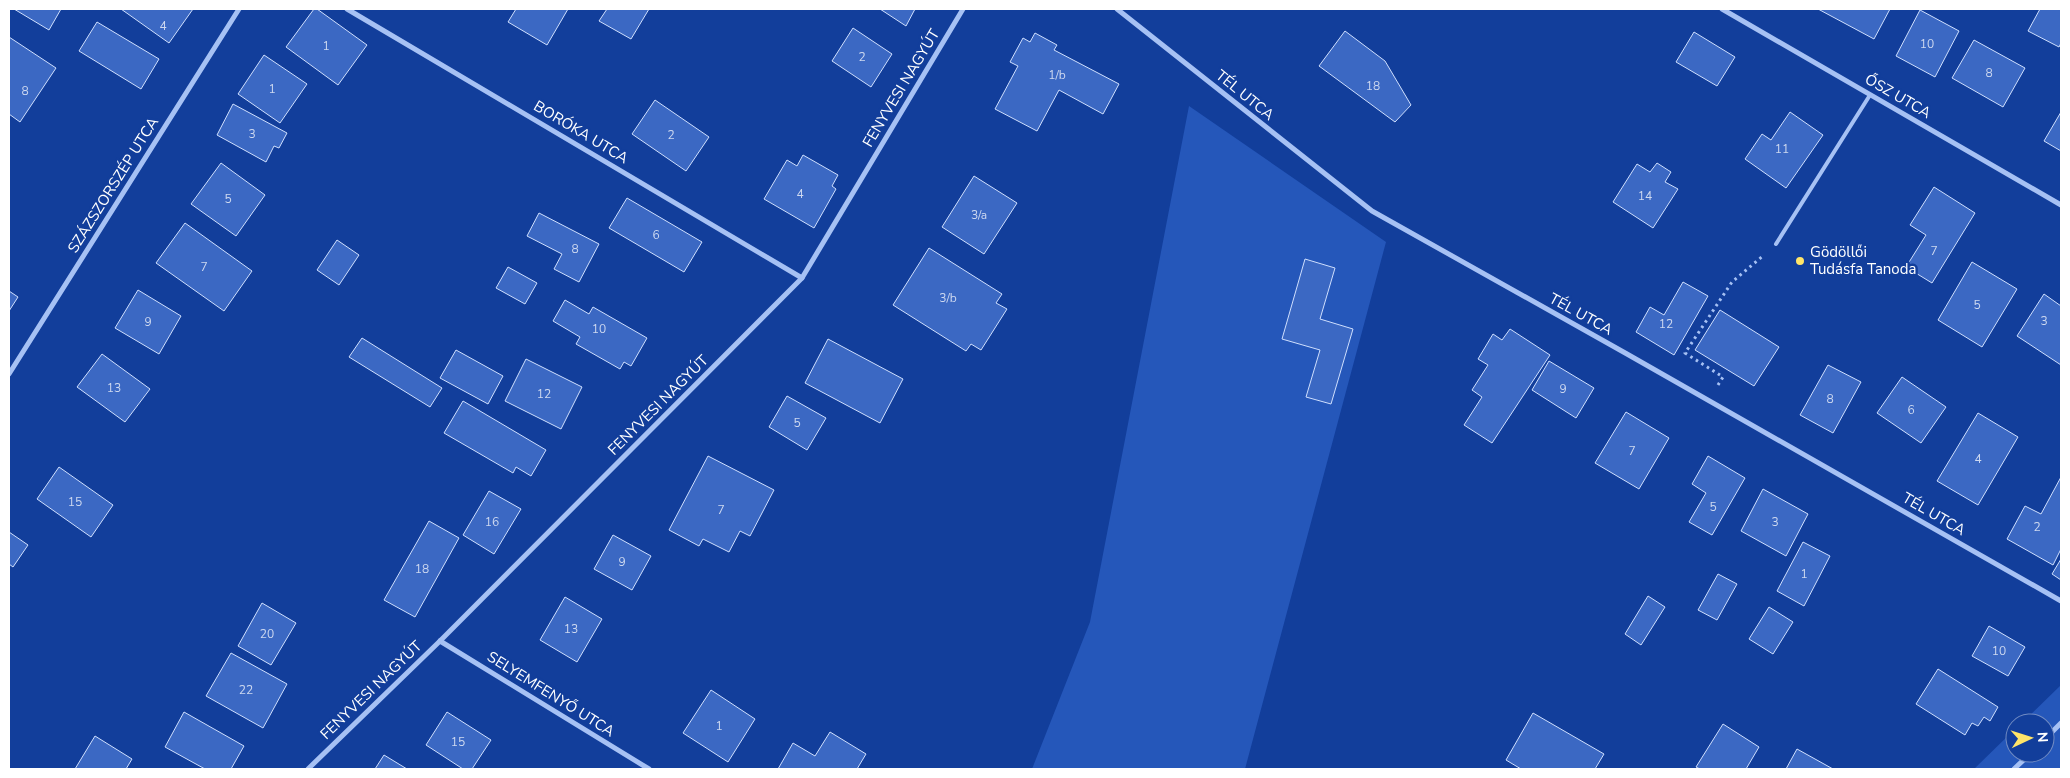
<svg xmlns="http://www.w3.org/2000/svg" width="2070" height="778" font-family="'Nunito Sans',sans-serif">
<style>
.green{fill:#2557ba}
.building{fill:#3b68c3;stroke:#cfdffe}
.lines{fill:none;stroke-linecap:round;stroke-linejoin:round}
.path{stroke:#a6c1f4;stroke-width:3;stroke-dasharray:2.5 4;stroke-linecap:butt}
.lane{stroke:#a6c1f4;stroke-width:4}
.street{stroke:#a6c1f4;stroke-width:5}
.poi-dot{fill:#ffe569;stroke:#123e9b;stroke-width:2}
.labels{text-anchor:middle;stroke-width:5;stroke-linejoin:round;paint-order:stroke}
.number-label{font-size:12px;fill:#ced9f0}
.street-label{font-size:15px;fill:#fff;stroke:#123e9b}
.poi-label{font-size:15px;fill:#fff;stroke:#123e9b;text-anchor:start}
</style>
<rect width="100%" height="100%" fill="#123e9b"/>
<g class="green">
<path d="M1189,106L1386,242L1245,769H1032L1090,622Z"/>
<path d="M2061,685V769H1974L2015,729V753H2045V723H2022Z"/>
</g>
<g class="building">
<path d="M14,9H61L49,30Z"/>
<path d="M121,9H193L169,43Z"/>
<path d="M314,9H317L367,45L338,85L286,47Z"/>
<path d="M516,9H568L547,45L508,22Z"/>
<path d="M607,9H649L631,39L599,21Z"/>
<path d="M880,9H915L906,26Z"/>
<path d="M1818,9H1890L1874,39Z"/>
<path d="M2040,9H2061V43L2059,47L2028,31Z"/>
<path d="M1920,10L1959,31L1935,77L1896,56Z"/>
<path d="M97,22L159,59L141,89L79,51Z"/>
<path d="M853,28L892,54L871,87L832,61Z"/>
<path d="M1345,31L1385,61L1411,105L1395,122L1319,66Z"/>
<path d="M1694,32L1735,57L1717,86L1676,62Z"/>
<path d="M1035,33L1057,45L1054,50L1119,84L1103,114L1059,90L1037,131L995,109L1018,66L1010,62L1023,38L1030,42Z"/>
<path d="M9,37L56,68L20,122L9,114Z"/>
<path d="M1974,40L2025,68L2003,107L1952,78Z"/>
<path d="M264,55L307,84L280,123L238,94Z"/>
<path d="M655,100L709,137L686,171L632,134Z"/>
<path d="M233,104L287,133L279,148L274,146L266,162L217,135Z"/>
<path d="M1790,112L1823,135L1786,188L1745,159L1762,134L1771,140Z"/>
<path d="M2061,112V151L2044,141Z"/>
<path d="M803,155L838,175L832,186L836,189L814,228L764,199L787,160L797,166Z"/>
<path d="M221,163L265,195L236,236L191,204Z"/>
<path d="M1657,163L1671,172L1665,182L1678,189L1653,228L1613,202L1637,164L1650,172Z"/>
<path d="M974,176L1017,203L984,254L942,227Z"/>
<path d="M1934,187L1975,213L1932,283L1906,267L1926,235L1910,225Z"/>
<path d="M627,198L702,242L684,272L609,228Z"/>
<path d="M539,213L599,244L579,282L554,269L562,254L527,236Z"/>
<path d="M185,223L252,271L224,311L156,263Z"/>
<path d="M337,240L359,255L339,285L317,270Z"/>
<path d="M929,248L1002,294L996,303L1007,309L981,350L971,344L966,351L893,305Z"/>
<path d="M1305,259L1335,268L1320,319L1353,329L1331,404L1306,397L1320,350L1282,339Z"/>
<path d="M1972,262L2017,289L1982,347L1938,320Z"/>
<path d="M508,267L537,283L525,304L496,288Z"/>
<path d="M1683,282L1708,296L1674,355L1636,332L1650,307L1664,315Z"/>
<path d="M138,290L181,316L159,354L115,328Z"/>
<path d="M9,291L18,297L9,311Z"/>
<path d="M2044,294L2061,306V365L2017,336Z"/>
<path d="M565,300L589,314L593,307L647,338L631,366L624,362L620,369L576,344L580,337L553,321Z"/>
<path d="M1720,310L1779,347L1754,386L1695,350Z"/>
<path d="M1510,329L1550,355L1492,443L1464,425L1482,397L1472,390L1488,365L1478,359L1493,334L1502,340Z"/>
<path d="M362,338L442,388L430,407L349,357Z"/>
<path d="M828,339L903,379L880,423L805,383Z"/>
<path d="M456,350L503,376L488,404L440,378Z"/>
<path d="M102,354L150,389L125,422L77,387Z"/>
<path d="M526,359L582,387L561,429L505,401Z"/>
<path d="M1549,361L1594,388L1576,418L1532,390Z"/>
<path d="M1828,365L1861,382L1833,433L1800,415Z"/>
<path d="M1902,377L1946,407L1921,443L1877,413Z"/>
<path d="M787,396L826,418L807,450L769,427Z"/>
<path d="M463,401L546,450L531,476L516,467L513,473L444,433Z"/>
<path d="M1626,412L1669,438L1639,489L1595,463Z"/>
<path d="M1978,413L2018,437L1978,505L1937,481Z"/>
<path d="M708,456L774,490L750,536L740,531L729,552L703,539L699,546L669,530Z"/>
<path d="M1708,456L1745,478L1712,535L1689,522L1706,493L1692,484Z"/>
<path d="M59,467L113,505L91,537L37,499Z"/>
<path d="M2061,477V549L2053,565L2007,539L2025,506L2041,514Z"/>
<path d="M1763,489L1808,514L1786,556L1741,531Z"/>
<path d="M489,491L521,509L494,554L463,535Z"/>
<path d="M429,521L459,538L415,617L384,600Z"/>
<path d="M9,532L28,545L13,567L9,564Z"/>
<path d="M613,535L651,556L632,590L594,569Z"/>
<path d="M1803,542L1830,556L1804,606L1777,591Z"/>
<path d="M2061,559V580L2052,574Z"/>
<path d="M1718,574L1737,584L1717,620L1698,610Z"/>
<path d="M1648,596L1665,607L1641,645L1625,634Z"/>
<path d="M565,597L602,619L577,662L540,640Z"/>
<path d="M262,603L296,623L271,665L238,646Z"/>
<path d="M1769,607L1793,622L1773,654L1749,639Z"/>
<path d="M1989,626L2025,647L2008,676L1972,656Z"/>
<path d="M231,653L287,684L263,728L206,696Z"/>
<path d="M1938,669L1998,707L1990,721L1984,717L1978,726L1972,723L1965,735L1916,704Z"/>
<path d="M711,690L755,719L728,762L683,733Z"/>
<path d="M184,712L244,746L231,769H205L165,747Z"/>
<path d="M447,712L491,740L472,769H463L426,745Z"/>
<path d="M1533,713L1604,754L1595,769H1521L1506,760Z"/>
<path d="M1723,724L1759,747L1746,769H1700L1696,767Z"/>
<path d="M830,732L866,754L857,769H778L793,743L815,756Z"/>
<path d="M95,736L132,759L126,769H75Z"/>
<path d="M1797,749L1833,769H1786Z"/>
<path d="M384,755L407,769H375Z"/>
</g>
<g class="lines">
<path class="path" d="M1718,385L1723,377L1685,353L1732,282L1764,255"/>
<path class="lane" d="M1776,244L1870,95"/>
<g class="street">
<path d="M347,9L802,278"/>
<path d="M1117,9L1372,211L1627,354L2061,601"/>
<path d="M1722,9L2061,205"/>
<path d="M9,374L239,9"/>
<path d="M440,641L649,769"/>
<path d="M2045,739L2061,723"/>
<path d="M308,769L440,641L802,278L963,9"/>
<path d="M2014,769L2031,753"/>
</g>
</g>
<circle class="poi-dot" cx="1800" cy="261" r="5"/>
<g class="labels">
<g class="number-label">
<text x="163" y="30">4</text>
<text x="1927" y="48">10</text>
<text x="326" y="50">1</text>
<text x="862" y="61">2</text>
<text x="1989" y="77">8</text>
<text x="1057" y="79">1/b</text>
<text x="1373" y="90">18</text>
<text x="272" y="93">1</text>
<text x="25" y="95">8</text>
<text x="252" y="138">3</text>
<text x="671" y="139">2</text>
<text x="1782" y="153">11</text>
<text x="800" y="198">4</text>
<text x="1645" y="200">14</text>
<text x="228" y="203">5</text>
<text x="979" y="219">3/a</text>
<text x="656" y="239">6</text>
<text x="575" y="253">8</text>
<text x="1934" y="255">7</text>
<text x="204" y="271">7</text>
<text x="948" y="302">3/b</text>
<text x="1977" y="309">5</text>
<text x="2044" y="325">3</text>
<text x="148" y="326">9</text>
<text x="1666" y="328">12</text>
<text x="599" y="333">10</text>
<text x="114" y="392">13</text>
<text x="1563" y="393">9</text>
<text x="544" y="398">12</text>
<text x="1830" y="403">8</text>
<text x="1911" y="414">6</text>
<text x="797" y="427">5</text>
<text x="1632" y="455">7</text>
<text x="1978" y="463">4</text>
<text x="75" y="506">15</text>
<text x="1713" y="511">5</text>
<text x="721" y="514">7</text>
<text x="492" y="526">16</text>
<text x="1775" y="526">3</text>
<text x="2037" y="531">2</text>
<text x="622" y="566">9</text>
<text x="422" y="573">18</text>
<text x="1804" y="578">1</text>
<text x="571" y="633">13</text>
<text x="267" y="638">20</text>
<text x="1999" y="655">10</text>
<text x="246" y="694">22</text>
<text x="719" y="730">1</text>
<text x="458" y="746">15</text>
</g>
<g class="street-label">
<text transform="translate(901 88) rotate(-59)" y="5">FENYVESI NAGYÚT</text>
<text transform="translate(1245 95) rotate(39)" y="5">TÉL UTCA</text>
<text transform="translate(1898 96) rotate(30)" y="5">ŐSZ UTCA</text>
<text transform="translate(581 132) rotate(31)" y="5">BORÓKA UTCA</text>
<text transform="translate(113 185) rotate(-58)" y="5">SZÁZSZORSZÉP UTCA</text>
<text transform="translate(1581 314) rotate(29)" y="5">TÉL UTCA</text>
<text transform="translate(658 405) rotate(-45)" y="5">FENYVESI NAGYÚT</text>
<text transform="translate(1934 514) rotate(30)" y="5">TÉL UTCA</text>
<text transform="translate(371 690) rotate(-44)" y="5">FENYVESI NAGYÚT</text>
<text transform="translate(551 694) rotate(32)" y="5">SELYEMFENYŐ UTCA</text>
</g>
<g class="poi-label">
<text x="1810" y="257">Gödöllői<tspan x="1810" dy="17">Tudásfa Tanoda</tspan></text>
</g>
</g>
<rect width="2070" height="778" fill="none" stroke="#ffffff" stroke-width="20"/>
<g transform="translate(2030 738) rotate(86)"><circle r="24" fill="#123e9b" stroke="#718bc3"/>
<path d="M0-4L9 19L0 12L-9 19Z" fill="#ffe569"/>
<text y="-8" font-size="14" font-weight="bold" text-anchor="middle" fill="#ffffff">N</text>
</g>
</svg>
